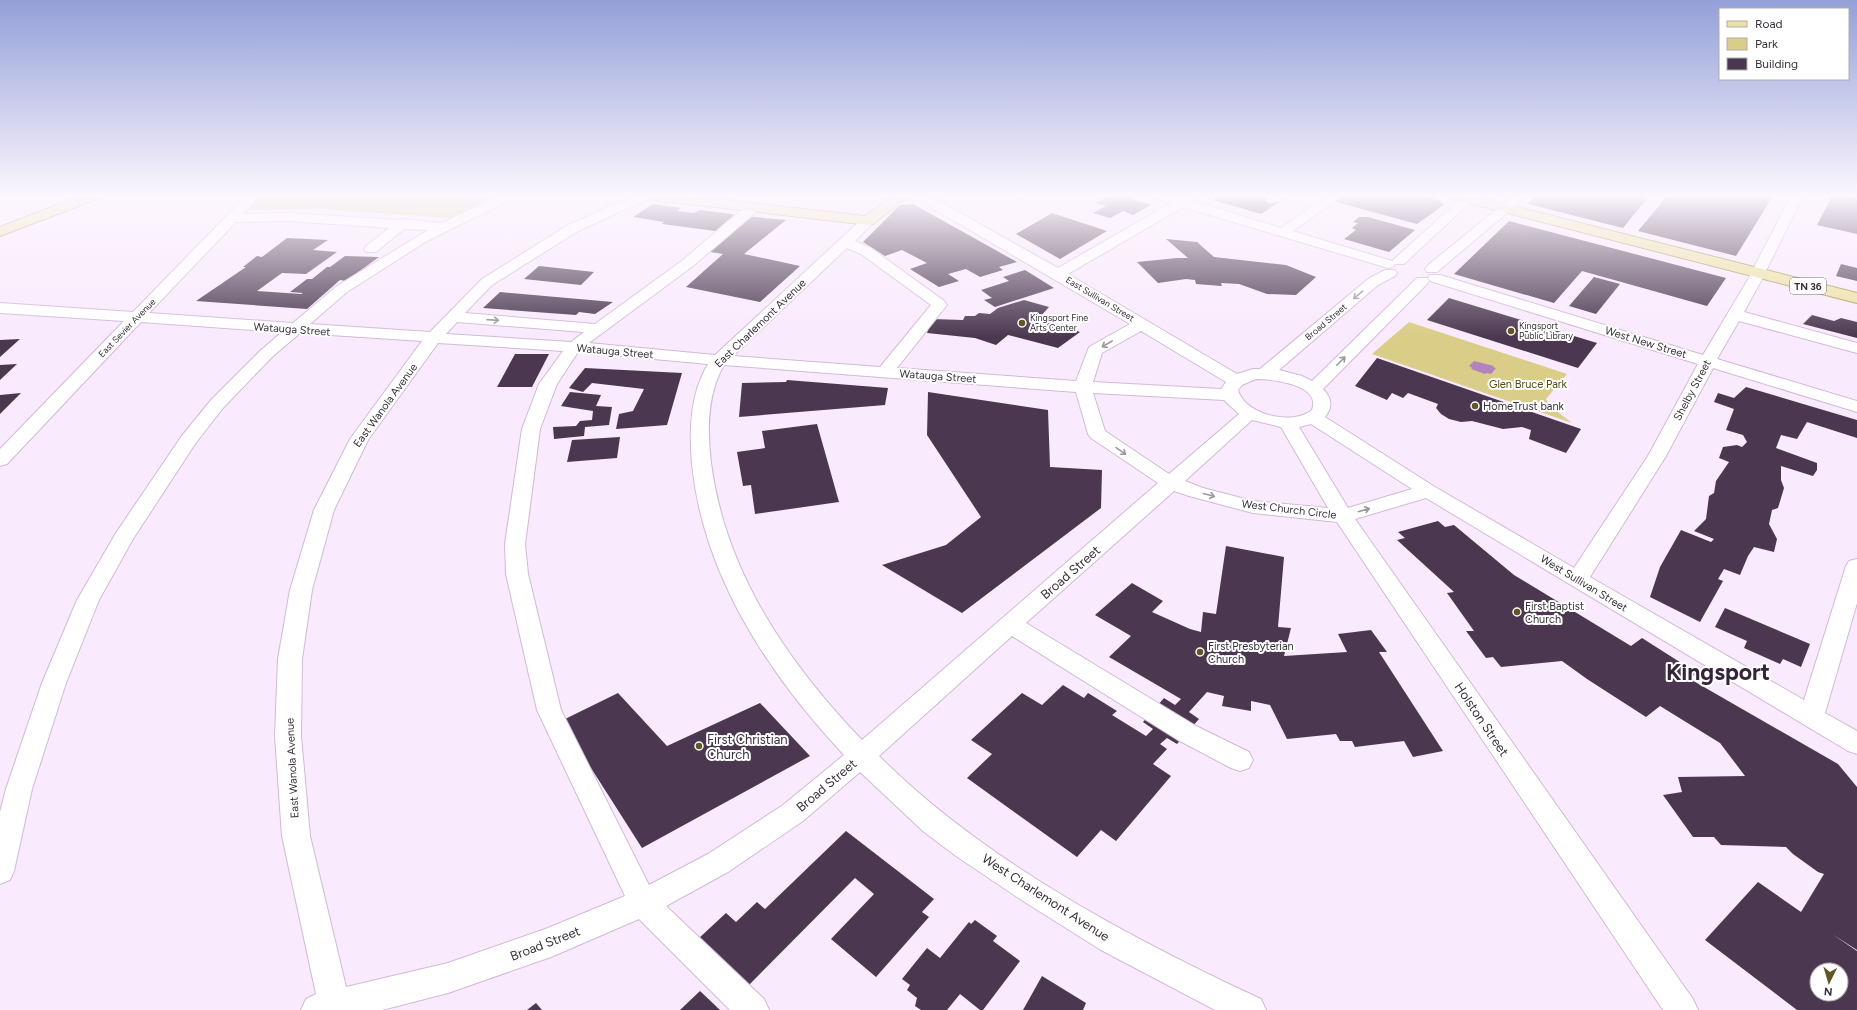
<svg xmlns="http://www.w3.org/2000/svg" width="1857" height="1010" font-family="Figtree,sans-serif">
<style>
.green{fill:#dacd87}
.water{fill:#b383c0}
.building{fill:#4b3850;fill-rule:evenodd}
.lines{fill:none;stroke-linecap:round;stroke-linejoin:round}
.minor-casing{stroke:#d1bad7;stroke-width:2}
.major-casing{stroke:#a69652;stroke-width:2}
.minor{fill:#fff;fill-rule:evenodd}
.major{fill:#ede19f;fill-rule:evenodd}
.oneway{stroke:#9c989d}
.poi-dot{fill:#605723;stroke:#fff;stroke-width:1.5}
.labels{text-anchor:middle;stroke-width:4;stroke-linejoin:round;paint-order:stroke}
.far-street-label{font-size:9px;fill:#39303b;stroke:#fff}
.far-poi-label{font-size:9px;fill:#39303b;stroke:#fff;text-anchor:start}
.shield{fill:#fff;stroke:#746e76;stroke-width:1}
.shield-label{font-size:10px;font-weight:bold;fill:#39303b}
.street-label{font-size:11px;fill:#39303b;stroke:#fff}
.park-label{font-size:11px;fill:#564c0c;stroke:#fff}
.poi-label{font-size:11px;fill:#39303b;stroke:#fff;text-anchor:start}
.near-street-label{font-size:13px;fill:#39303b;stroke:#fff}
.near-poi-label{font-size:13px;fill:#39303b;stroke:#fff;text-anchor:start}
.near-town-label{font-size:23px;font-weight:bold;fill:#35233a;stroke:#fff}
</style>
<rect width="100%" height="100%" fill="#f9eafd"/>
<g class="green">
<path d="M261,196H501L452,218L318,209L248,210Z"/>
<path d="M1409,322L1567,374L1546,399L1550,406L1572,423L1372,354Z"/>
</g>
<path class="water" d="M1474,361L1494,366L1493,367L1496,368L1491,374L1487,373L1485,374L1471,369L1472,368L1469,366Z"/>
<g class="building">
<path d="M1110,196H1123L1151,205L1133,215L1123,211L1110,218L1093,213L1106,206L1096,203Z"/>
<path d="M1217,196H1267L1264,198L1279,202L1261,214L1216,201L1214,199Z"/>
<path d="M1339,196H1422L1439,200L1444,205L1417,224L1332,201Z"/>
<path d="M1536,196H1649L1623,228L1528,204Z"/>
<path d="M1667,196H1773L1736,256L1638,231Z"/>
<path d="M1832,196H1846L1857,198V234L1817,225Z"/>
<path d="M653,204L681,208L677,211L694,213L699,210L741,215L723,232L662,224L664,222L633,217Z"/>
<path d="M913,204L1017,262L999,267L1003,270L980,277L966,269L948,274L959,281L939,287L910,269L927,263L902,250L885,256L863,242L900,205Z"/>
<path d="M1052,213L1107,231L1060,259L1016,234Z"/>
<path d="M745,216L786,220L744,254L800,266L760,302L686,287L723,254L704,251Z"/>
<path d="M1359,217H1368L1415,230L1389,252L1344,239L1356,230L1352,228L1358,223L1353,222Z"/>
<path d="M1509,221L1726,278L1707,306L1582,271L1554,303L1454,274Z"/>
<path d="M287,238L328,240L313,250L337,252L306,274L282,273L257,291L301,294L303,293L290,292L307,279H312L327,267H330L345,256L379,257L346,281L340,280L307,309L196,301L246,267H243L257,256L262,257Z"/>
<path d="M1166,239L1197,242L1214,257L1286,265L1316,277L1296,295L1267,294L1239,284L1221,283L1222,286L1196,284L1195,280L1186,279L1158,283L1137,262L1177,258H1188Z"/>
<path d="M1841,264L1857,268V281L1836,276Z"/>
<path d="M539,266L594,272L581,285L524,279Z"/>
<path d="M1025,270L1054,288L995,307L984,300L992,298L981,290L1009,281L1003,277Z"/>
<path d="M1594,277L1620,284L1596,314L1569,306Z"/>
<path d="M500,292L613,302L595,314L579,312L576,315L483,308Z"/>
<path d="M1449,298L1597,343L1578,368L1427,320Z"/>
<path d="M1024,300L1049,307L1039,318L1080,332L1058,348L1008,335L996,345L975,338L927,333L932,319L963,320L965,316H975L979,313L990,314L998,308Z"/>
<path d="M1812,315L1834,321L1841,318L1857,322V338L1803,324Z"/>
<path d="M20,339L0,357V340Z"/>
<path d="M515,354H549L532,387H497Z"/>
<path d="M1377,358L1581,429L1566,453L1529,439L1531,430L1522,427L1503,429L1472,421L1461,422L1449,419L1441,414L1436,408L1438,404L1408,393L1403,398L1392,393L1387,400L1355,386Z"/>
<path d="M17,364L0,380V365Z"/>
<path d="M585,368L682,373L667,425L616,429L619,414L633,411L644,389L592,383L583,392L569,388Z"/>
<path d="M787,380L888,388L885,405L739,417L742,383L786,382Z"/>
<path d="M1746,387L1857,420V438L1807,422L1797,439L1781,435L1776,448L1817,463V470L1813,476L1781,466V480L1784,488L1778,508L1772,510L1769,524L1777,539L1774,552L1754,547L1748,556L1740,575L1724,569L1718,579L1723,581L1700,622L1650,597L1660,567L1681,530L1711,542L1714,539L1694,531L1706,519L1709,496L1714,493L1716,481L1729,462L1719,458L1723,447L1737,445L1742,447L1747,442L1743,435L1726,430L1734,409L1714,402L1718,393L1734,398Z"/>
<path d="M570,392L601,395L596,406L612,407L609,425L585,427L584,436L554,439L553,427L576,426L580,421L592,420L593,411L561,406Z"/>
<path d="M928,392L1048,410L1050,467L1102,470L1101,508L962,613L882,565L946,545L981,517L927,435Z"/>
<path d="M21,393L0,414V395Z"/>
<path d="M817,424L839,502L755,514L751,485L743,486L737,452L765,448L762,431Z"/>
<path d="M620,437L617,458L567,462L572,440Z"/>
<path d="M1438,521L1445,527L1454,525L1514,575L1631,646L1642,638L1697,673L1690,679L1838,764L1857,787V950L1832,934L1857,951V1010H1797L1705,940L1758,882L1801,912L1824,874L1818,872L1793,854L1786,847L1721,845L1714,837H1693L1663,795L1682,792L1678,777L1745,776L1720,743L1660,706L1646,717L1587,679L1562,661L1501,667L1493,657L1486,658L1466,631H1474L1447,593L1454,592L1397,540L1405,538L1398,532ZM1817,970H1841V994H1817Z"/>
<path d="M1226,546L1284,557L1278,627L1291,628L1284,656L1347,652L1338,634L1371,630L1387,652H1379L1443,751L1413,757L1404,741L1355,747L1352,741H1340L1336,734L1287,739L1270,705L1251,701V711L1222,706L1224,696L1207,692L1189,712L1199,719L1177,744L1167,738L1160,744L1167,749L1153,764L1171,776L1116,841L1101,830L1077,857L967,778L992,754L971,740L1022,693L1042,705L1063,685L1084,698L1088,693L1117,711L1112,715L1146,736L1153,729L1143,722L1164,698L1175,705L1181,699L1109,657L1131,636L1095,615L1132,583L1163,601L1152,612L1190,629L1201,632L1203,612L1216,614Z"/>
<path d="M1725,608L1810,644L1801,667L1783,659L1780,664L1744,648L1747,641L1715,627Z"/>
<path d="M618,693L667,746L760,703L810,756L642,848L561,721Z"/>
<path d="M846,831L934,899L922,912L929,917L876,977L831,939L874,894L855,878L748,986L698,939L726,913L736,922L757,902L765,909Z"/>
<path d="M975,920L997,936L993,941L1020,961L983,1010H980L960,994L947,1010H921L915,1006L917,998L907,990L910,985L902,979L927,948L940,958L969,922L971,924Z"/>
<path d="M1042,976L1086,1003L1083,1010H1023Z"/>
<path d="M700,991L720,1010H680Z"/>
<path d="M536,1003L542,1010H527Z"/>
</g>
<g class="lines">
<defs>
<g id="minor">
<path d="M246,196H259L243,214L289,213L398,220L403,219L442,223L498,196H514L512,199L427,241L347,292L310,324L430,332L482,279L568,225L634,196H650L648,199L578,231L492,285L465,313L595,324L683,260L747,205H757L758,208L757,211L693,266L589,343L715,355L863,218H873L875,221L855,241L871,248L943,300L947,305L897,368L1076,381L1089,347L1130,324L917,199L915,196H930L1058,268L1171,203L1158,199L1156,196L1181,198L1194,196L1195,198L1193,201L1281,228L1328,196H1342L1293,231L1392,261L1464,196H1477L1404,264H1395L1393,267L1388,268L1183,207L1068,274L1237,374L1253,369H1260L1368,279L1385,270H1395L1397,273L1395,276L1378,285L1279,370L1302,376L1312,381L1417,278H1427L1429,281L1427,284L1323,389C1332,398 1333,407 1325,417L1435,487L1574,568L1648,456L1698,364L1430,281L1428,278L1430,275H1440L1703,355L1747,281L1791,196H1803L1761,281L1744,312L1857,343V353L1739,321L1717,359L1857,401V412L1713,368L1666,456L1590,577L1804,700L1846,566L1849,561L1857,559V603L1825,713L1857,731V754L1848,751L1426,498L1355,519L1693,999L1698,1010H1663L1337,522L1253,513L1189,496L1174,491L1026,623L1196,726L1249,752L1253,760L1249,768L1240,771L1231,768L1178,740L1012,636L879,756C983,860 1128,937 1261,999L1266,1010H1215L1101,950L1023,901L956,856L924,832L860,772L803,821L728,872L666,906L764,999L769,1010H730L639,919L551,957L448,993L382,1010H301L306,999L316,994L282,836L275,736L278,659L290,590L314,510L350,439L422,341L300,333L272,357L223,408L195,444L133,539L99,600L66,683L32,789L14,871L10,880L0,884V812L6,789L42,683L77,600L116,533L181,437L211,400L260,351L282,332L141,322L7,464L0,466V449L124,321L0,313V303L133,312ZM289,221L389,228L366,246L364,249L366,252H376L404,229L428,230L337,286L293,323L149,313L236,222ZM847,248L861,254L931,305L880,367L733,356ZM457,322L584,332L571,342L446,334ZM1141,331L1226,382L1221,389L1093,382L1102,353ZM438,343L563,351L539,384L522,429L505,544L506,574L537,710L625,896L548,928L448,963L346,987L310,836L301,736L302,659L312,590L334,510L368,440ZM578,352L708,364C690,394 689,430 692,464C703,575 769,675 844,755L783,805L708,854L649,885L561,710L528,574L525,544L540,429L557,384ZM724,365L1076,392L1088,434L1091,438L1158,483L862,740C787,662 725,571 711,463C707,430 707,394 724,365ZM1256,379C1271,379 1322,384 1312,410C1292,426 1245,415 1238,390L1242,385ZM1093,393L1224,400L1239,414L1169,474L1105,431ZM1252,420L1281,427L1328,508L1253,501L1203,488L1185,481ZM1311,424L1412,489L1348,508L1299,427Z"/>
<path d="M1268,196H1283C1279,202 1274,203 1268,202L1266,199Z"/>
<path d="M1513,196H1527L1437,272H1427L1425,269L1427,266Z"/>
</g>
<g id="major">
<path d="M80,196H99L97,199L0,236V227Z"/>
<path d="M647,196H689L865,216L892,196H908L873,224L868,225L654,200L649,199Z"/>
<path d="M1451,196H1474L1857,293V303L1453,199Z"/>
</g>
</defs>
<use href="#minor" class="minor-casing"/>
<use href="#major" class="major-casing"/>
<use href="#minor" class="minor"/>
<use href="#major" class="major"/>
</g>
<defs><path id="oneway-shaft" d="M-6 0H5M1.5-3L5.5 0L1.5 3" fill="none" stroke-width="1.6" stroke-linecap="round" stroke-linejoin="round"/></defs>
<g class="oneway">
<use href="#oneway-shaft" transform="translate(1358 295) rotate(140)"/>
<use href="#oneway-shaft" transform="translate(493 320) rotate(4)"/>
<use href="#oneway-shaft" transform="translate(1107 344) rotate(150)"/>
<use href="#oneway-shaft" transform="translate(1341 361) rotate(-45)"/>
<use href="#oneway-shaft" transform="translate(1121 451) rotate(35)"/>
<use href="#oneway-shaft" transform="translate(1209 495) rotate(15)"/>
<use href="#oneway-shaft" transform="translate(1364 510) rotate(-16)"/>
</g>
<linearGradient id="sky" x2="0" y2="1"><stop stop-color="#93a0d8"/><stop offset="0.58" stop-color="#fcf6fe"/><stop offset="1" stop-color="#fcf6fe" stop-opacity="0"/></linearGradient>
<rect width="1857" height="337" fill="url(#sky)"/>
<g class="poi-dot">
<circle cx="1022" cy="323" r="4"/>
<circle cx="1511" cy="331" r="4"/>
<circle cx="1475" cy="406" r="4"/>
<circle cx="1517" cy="612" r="4"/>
<circle cx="1200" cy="652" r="4"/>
<circle cx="699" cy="746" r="4"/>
</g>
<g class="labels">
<g class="far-street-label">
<text transform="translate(1100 299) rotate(31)" y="3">East Sullivan Street</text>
<text transform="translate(1326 322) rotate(-40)" y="3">Broad Street</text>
<text transform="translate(127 328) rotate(-46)" y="3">East Sevier Avenue</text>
</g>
<g class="far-poi-label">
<text x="1030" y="321">Kingsport Fine<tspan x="1030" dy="10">Arts Center</tspan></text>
<text x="1519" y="329">Kingsport<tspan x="1519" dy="10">Public Library</tspan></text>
</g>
<rect class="shield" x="1790" y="278" width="36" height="16" rx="3"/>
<g class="shield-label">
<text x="1808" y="290">TN 36</text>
</g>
<g class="street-label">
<text transform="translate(760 323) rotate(-44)" y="4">East Charlemont Avenue</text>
<text transform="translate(292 329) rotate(4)" y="4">Watauga Street</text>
<text transform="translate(1646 342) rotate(17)" y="4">West New Street</text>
<text transform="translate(615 351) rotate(5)" y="4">Watauga Street</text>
<text transform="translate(938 376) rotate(4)" y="4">Watauga Street</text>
<text transform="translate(1692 390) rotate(-62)" y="4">Shelby Street</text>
<text transform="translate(385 405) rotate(-54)" y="4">East Wanola Avenue</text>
<text transform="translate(1289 509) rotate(7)" y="4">West Church Circle</text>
<text transform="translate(1584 583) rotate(31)" y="4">West Sullivan Street</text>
<text transform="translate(292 768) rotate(-93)" y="4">East Wanola Avenue</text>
</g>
<g class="park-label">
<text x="1528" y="388">Glen Bruce Park</text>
</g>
<g class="poi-label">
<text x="1483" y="410">HomeTrust bank</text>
<text x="1525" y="610">First Baptist<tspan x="1525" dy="13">Church</tspan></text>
<text x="1208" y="650">First Presbyterian<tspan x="1208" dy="13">Church</tspan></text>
</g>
<g class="near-street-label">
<text transform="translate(1070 572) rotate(-41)" y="5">Broad Street</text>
<text transform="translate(1482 719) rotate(56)" y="5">Holston Street</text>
<text transform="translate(826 785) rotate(-40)" y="5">Broad Street</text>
<text transform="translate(1046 897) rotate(33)" y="5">West Charlemont Avenue</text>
<text transform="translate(545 943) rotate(-21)" y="5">Broad Street</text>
</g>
<g class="near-poi-label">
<text x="707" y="744">First Christian<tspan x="707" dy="15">Church</tspan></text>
</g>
<g class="near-town-label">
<text x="1718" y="680">Kingsport</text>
</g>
</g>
<rect x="1719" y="8" width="130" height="72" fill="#ffffff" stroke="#b0acb1"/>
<rect x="1727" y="21" width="20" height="6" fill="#ede19f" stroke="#b0acb1"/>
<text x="1755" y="28" font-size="12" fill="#39303b">Road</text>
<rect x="1727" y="38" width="20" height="12" fill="#dacd87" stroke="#b0acb1"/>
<text x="1755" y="48" font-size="12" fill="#39303b">Park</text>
<rect x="1727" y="58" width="20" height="12" fill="#4b3850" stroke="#b0acb1"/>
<text x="1755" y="68" font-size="12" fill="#39303b">Building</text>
<g transform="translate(1829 982) rotate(185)"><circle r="19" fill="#ffffff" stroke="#b0acb1"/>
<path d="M0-3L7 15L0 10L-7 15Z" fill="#605723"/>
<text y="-6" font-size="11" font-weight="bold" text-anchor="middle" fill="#39303b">N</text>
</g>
</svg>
